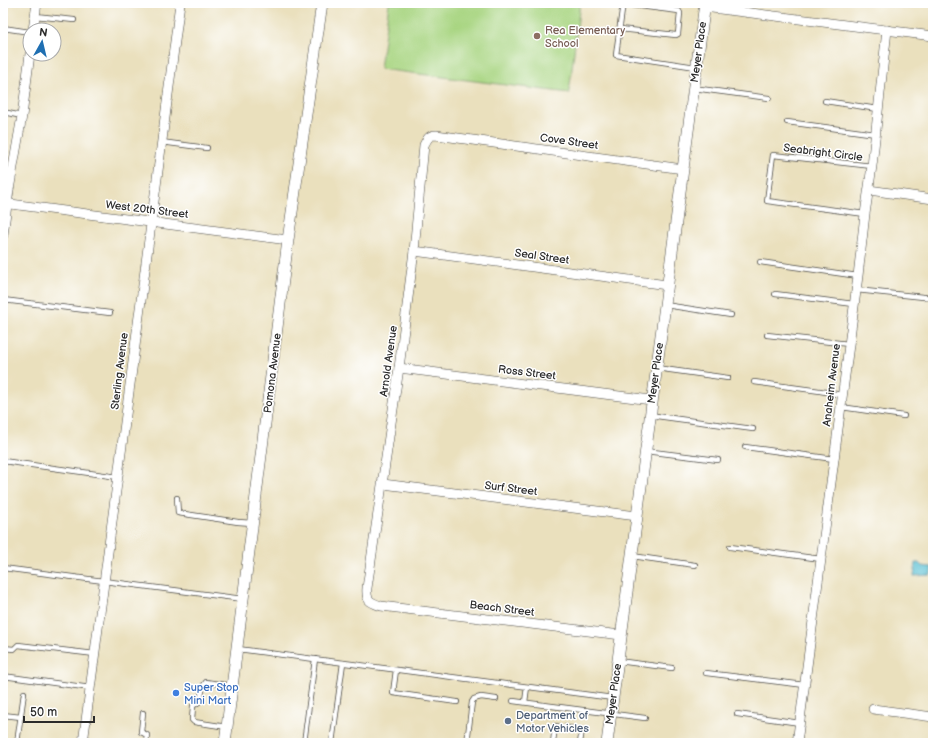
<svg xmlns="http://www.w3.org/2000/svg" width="936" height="746" font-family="'Balsamiq Sans',sans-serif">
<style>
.green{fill:#a9d582;stroke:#6a8056}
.water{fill:#54bed1;stroke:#40747e}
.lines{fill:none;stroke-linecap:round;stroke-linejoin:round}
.service-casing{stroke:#484641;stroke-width:6}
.minor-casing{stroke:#484641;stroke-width:10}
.tertiary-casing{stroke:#484641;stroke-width:12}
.service{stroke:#fff;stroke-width:4.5}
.minor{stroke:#fff;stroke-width:9}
.tertiary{stroke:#fff;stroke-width:11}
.education-dot{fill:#8d6e63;stroke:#fff;stroke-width:1.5}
.shop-dot{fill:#3f7fe0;stroke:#fff;stroke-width:1.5}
.service-dot{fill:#5c6f8a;stroke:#fff;stroke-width:1.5}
.labels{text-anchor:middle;stroke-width:3;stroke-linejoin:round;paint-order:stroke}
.education-label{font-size:11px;fill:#785e54;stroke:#fff;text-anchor:start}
.street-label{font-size:11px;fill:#2b2b2b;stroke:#fff}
.shop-label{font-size:11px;fill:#366cbe;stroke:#fff;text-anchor:start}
.service-label{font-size:11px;fill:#4e5e75;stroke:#fff;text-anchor:start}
</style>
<rect width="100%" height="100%" fill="#fff"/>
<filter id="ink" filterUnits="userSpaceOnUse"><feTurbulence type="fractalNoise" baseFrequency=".025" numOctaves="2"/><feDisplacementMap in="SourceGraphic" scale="8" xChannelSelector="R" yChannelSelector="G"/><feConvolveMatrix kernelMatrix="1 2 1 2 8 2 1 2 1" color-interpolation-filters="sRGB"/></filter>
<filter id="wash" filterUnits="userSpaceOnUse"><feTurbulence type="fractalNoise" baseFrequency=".012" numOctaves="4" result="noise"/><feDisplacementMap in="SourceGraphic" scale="16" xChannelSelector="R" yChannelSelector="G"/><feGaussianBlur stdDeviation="0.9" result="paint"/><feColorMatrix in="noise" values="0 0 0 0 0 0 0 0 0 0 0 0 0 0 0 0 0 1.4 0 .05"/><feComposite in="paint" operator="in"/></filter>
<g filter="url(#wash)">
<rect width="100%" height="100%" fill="#eae0bd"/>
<path class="green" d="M389,3H580L569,93L380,69Z"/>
<path class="water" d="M916,563H919L922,566L932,567L931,575L914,576Z"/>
</g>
<g filter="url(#ink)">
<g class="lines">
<defs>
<g id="service">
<path d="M623,3L616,55L696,67"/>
<path d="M35,16L74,20"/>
<path d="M3,28L30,32"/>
<path d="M620,29L676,35L678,34L680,13L679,11L623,4"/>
<path d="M693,88L769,98"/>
<path d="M825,101L878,109"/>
<path d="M3,112L22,116"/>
<path d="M787,122L876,134"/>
<path d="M161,142L207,148"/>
<path d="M865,214L767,201L773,155L872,166"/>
<path d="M760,262L858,276"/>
<path d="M856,290L933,298"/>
<path d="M775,294L854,304"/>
<path d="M3,300L110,313"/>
<path d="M665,305L731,315"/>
<path d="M767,335L849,344"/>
<path d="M656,368L728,378"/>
<path d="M754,382L820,391L842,395"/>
<path d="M841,407L904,416"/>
<path d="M649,415L753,429"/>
<path d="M745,447L834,459"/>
<path d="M645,451L718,460"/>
<path d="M3,461L118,477"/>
<path d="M177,498L178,513L238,522L253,523"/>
<path d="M730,547L821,559"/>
<path d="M632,556L695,565"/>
<path d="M3,568L243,599"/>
<path d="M3,648L14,649L18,645L95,654"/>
<path d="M238,649L613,698"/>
<path d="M618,661L672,668"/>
<path d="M396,670L393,693L457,702"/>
<path d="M706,673L805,685"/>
<path d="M3,676L91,688"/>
<path d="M513,701L645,718"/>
<path d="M525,702L527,687"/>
<path d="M143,713L141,732L147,735L146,743"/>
<path d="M737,714L800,723"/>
<path d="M3,715L21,717"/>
<path d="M227,727L194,722L192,720L193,706L200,701L203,686L206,682L232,686"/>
<path d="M17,743L24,693"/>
<path d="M304,743L315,659"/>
<path d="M332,743L343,663"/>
<path d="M467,743L472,702L474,699L481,697L496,699"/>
<path d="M553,743L555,726L582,730L580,743"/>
</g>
<g id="minor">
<path d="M704,7L933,36"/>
<path d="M33,30L37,3"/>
<path d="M869,190L933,199"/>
<path d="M3,203L288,240"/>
<path d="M3,235L9,190L22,116L30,54"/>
<path d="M414,251L667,285"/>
<path d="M399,368L651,400"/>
<path d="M383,484L637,516"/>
<path d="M621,635L381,606C369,602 366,600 367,588L399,368L414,251L424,145C427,139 429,135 436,135L683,169"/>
<path d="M873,709L933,717"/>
<path d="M83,743L180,3"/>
<path d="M797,743L858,276L865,214L872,166L887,30"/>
</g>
<g id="tertiary">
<path d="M225,743L288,240L322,3"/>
<path d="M607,743C639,496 671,249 705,3"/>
</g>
</defs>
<use href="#service" class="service-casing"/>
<use href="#minor" class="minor-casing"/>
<use href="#tertiary" class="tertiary-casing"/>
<use href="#service" class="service"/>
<use href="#minor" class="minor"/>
<use href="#tertiary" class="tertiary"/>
</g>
</g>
<circle class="education-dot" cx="537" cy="36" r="4"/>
<circle class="shop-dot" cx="176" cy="693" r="4"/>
<circle class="service-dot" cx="508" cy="721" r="4"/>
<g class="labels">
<g class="education-label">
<text x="545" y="34">Rea Elementary<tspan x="545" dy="13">School</tspan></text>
</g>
<g class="street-label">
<text transform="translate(698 52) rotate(-82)" y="4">Meyer Place</text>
<text transform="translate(569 141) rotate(8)" y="4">Cove Street</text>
<text transform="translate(823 152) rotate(7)" y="4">Seabright Circle</text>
<text transform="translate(147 209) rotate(7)" y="4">West 20th Street</text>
<text transform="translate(542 256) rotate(8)" y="4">Seal Street</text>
<text transform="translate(388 361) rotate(-82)" y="4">Arnold Avenue</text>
<text transform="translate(119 371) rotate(-83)" y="4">Sterling Avenue</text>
<text transform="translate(527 372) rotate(7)" y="4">Ross Street</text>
<text transform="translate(272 373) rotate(-83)" y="4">Pomona Avenue</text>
<text transform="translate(655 373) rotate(-82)" y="4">Meyer Place</text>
<text transform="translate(831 385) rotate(-83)" y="4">Anaheim Avenue</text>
<text transform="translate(511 488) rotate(7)" y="4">Surf Street</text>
<text transform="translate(502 608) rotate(7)" y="4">Beach Street</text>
<text transform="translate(613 694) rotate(-82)" y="4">Meyer Place</text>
</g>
<g class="shop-label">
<text x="184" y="691">Super Stop<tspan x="184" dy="13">Mini Mart</tspan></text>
</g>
<g class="service-label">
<text x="516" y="719">Department of<tspan x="516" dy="13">Motor Vehicles</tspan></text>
</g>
</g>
<rect width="936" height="746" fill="none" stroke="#fff" stroke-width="16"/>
<g transform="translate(42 42) rotate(8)"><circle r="19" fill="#ffffff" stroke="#aaaaaa"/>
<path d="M0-3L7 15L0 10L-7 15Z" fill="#1f6fb2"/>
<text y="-6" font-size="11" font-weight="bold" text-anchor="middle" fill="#2b2b2b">N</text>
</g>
<path d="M24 716v6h70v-6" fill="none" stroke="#2b2b2b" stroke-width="2"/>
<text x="30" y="716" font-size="12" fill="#2b2b2b" stroke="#ffffff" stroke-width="3" paint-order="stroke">50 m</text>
</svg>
